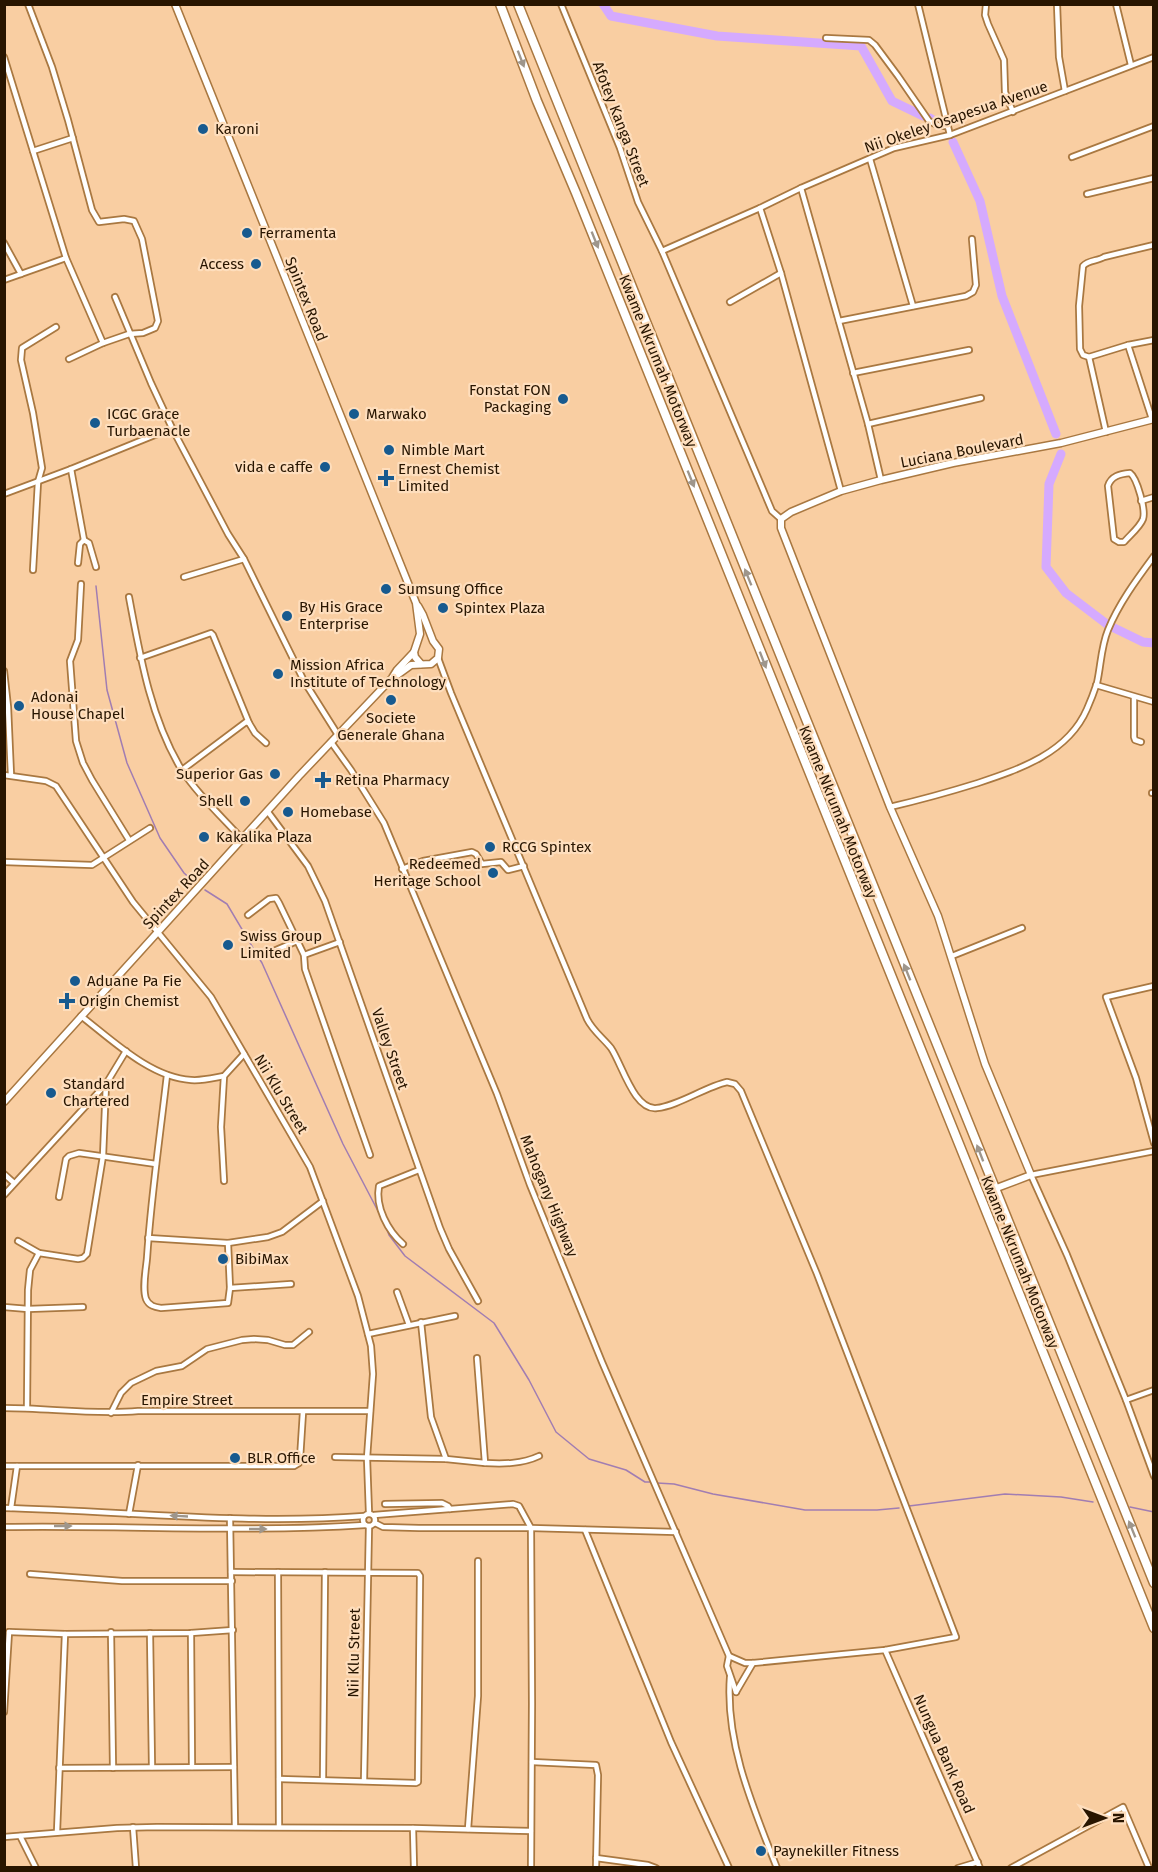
<svg xmlns="http://www.w3.org/2000/svg" width="1158" height="1872" font-family="'Fira Sans',sans-serif">
<style>
.lines{fill:none;stroke-linecap:round;stroke-linejoin:round}
.stream{stroke:#a17db2;stroke-width:1.5}
.river{stroke:#d5aafe;stroke-width:9}
.street-casing{stroke:#a97841;stroke-width:8}
.secondary-casing{stroke:#a97841;stroke-width:9}
.highway-casing{stroke:#a97841;stroke-width:11}
.street{stroke:#fff;stroke-width:4.5}
.secondary{stroke:#fff;stroke-width:6}
.highway{stroke:#fff;stroke-width:8}
.oneway{fill:#9e968c}
.poi-dot{fill:#175a8f;stroke:#fedebd;stroke-width:2}
.labels{text-anchor:middle;stroke-width:4.5;stroke-linejoin:round;paint-order:stroke}
.street-label{font-size:15px;fill:#281500;stroke:#fedebd}
.poi-label{font-size:15px;fill:#281500;stroke:#fedebd;text-anchor:start}
</style>
<rect width="100%" height="100%" fill="#f9cea2"/>
<g class="lines">
<g class="stream">
<path d="M96,586L107,690L127,763L160,838L184,873L194,882"/>
<path d="M205,890L227,904L262,963L343,1144L379,1213"/>
<path d="M384,1222L389,1235L405,1256L494,1323L529,1380L556,1432L589,1459L626,1470L645,1482H653"/>
<path d="M657,1483L674,1484L713,1494L805,1510H877L899,1508"/>
<path d="M909,1506L1005,1494L1061,1497L1093,1502"/>
<path d="M1130,1507L1154,1512"/>
</g>
<g class="river">
<path d="M603,4L611,16L717,36L861,46L892,101L923,116"/>
<path d="M930,118L940,124"/>
<path d="M953,142L980,201L1002,296L1056,434"/>
<path d="M1061,454L1049,484L1046,567L1066,593L1108,625L1143,642L1154,643"/>
</g>
<defs>
<g id="street">
<path d="M28,4L52,67L68,120L92,210L99,222L124,219L134,221L142,239L158,321L155,328L143,333L129,334L103,343L69,359"/>
<path d="M561,4L620,148L638,202L662,251L772,511L781,519"/>
<path d="M918,4L950,135"/>
<path d="M986,4L985,15L988,24L1004,60L1005,92L1013,112"/>
<path d="M1057,4L1059,57L1065,91"/>
<path d="M1116,4L1131,65"/>
<path d="M826,38L869,40L875,45L898,76L929,121L939,126H948"/>
<path d="M4,57L66,258L103,343"/>
<path d="M33,151L73,138"/>
<path d="M1072,157L1154,126"/>
<path d="M870,159L913,306"/>
<path d="M801,188L868,424L881,480"/>
<path d="M1087,194L1154,178"/>
<path d="M760,208L781,273L841,491"/>
<path d="M4,243L21,274"/>
<path d="M662,251L760,208L801,188L894,148L950,135L1154,57"/>
<path d="M4,280L66,258"/>
<path d="M115,297L151,383L172,428L228,534L244,559L304,681L338,735"/>
<path d="M730,302L781,273"/>
<path d="M839,321L966,296L973,292L976,285L972,239"/>
<path d="M1128,345L1152,419"/>
<path d="M1089,357L1083,355L1080,349L1079,306L1083,266C1088,260 1098,261 1104,257L1154,245"/>
<path d="M853,373L969,350"/>
<path d="M868,424L981,398"/>
<path d="M1106,432L1089,357L1128,345L1154,340"/>
<path d="M71,469L84,540"/>
<path d="M1130,473C1137,478 1146,510 1143,519C1140,527 1130,535 1124,542H1119L1114,539L1108,486C1111,476 1120,474 1130,473Z"/>
<path d="M4,494L71,469L172,428"/>
<path d="M1141,501L1154,497"/>
<path d="M78,563L80,544L84,540L89,543L96,567"/>
<path d="M33,570L38,482L42,468L33,413L21,360L22,348L56,327"/>
<path d="M184,577L244,559"/>
<path d="M81,584L78,640L70,661L76,741L83,763L92,780L129,840"/>
<path d="M129,597C140,655 150,716 180,767C196,793 223,818 243,840"/>
<path d="M140,658L211,633L213,635L249,723"/>
<path d="M4,671L8,707L11,775"/>
<path d="M1096,685L1154,702"/>
<path d="M1134,697V737L1135,740L1141,742"/>
<path d="M331,742L351,770L384,823L497,1094L530,1185L602,1362L729,1656L745,1663H753L885,1650L956,1637L817,1274L741,1091L735,1084L727,1082C705,1087 678,1106 657,1108C634,1111 622,1064 611,1048C603,1038 593,1031 587,1019L451,693L438,658"/>
<path d="M182,770L246,722L249,723L255,733L266,743"/>
<path d="M4,775L46,781L56,786L133,902L211,997L310,1167L358,1296L371,1346L373,1374L367,1458L369,1513"/>
<path d="M1152,793H1154"/>
<path d="M890,807C920,800 949,792 978,783C1020,769 1068,753 1087,709C1091,700 1094,692 1097,683C1101,665 1101,647 1108,630C1119,603 1137,579 1154,556"/>
<path d="M268,812L308,866L325,901L440,1228L449,1249L478,1301"/>
<path d="M4,862L92,865L150,828"/>
<path d="M402,869L423,861L472,852L476,854L482,864L501,862L508,870L524,866"/>
<path d="M248,915L269,899L276,898L279,903L304,955L305,969L370,1155"/>
<path d="M269,953L297,941"/>
<path d="M304,955L340,942"/>
<path d="M952,956L1022,928"/>
<path d="M1154,986L1106,997L1136,1078L1154,1143"/>
<path d="M81,1016C112,1040 151,1078 191,1080C202,1081 213,1078 224,1076L244,1054"/>
<path d="M167,1075C160,1136 151,1197 147,1258C146,1270 142,1288 146,1299C149,1306 155,1307 161,1308L228,1303L230,1288L228,1243"/>
<path d="M224,1076L221,1127L224,1181"/>
<path d="M1154,1151L1031,1175L1067,1255L1126,1400L1154,1390"/>
<path d="M4,1174L14,1183"/>
<path d="M4,1195L106,1084L126,1051"/>
<path d="M59,1197L66,1159L69,1156L79,1153L156,1164"/>
<path d="M148,1238L228,1243L268,1237L282,1232L323,1201"/>
<path d="M18,1241L39,1253L78,1259L83,1258L87,1254L103,1156L106,1084"/>
<path d="M403,1244C388,1231 375,1207 379,1186L419,1170"/>
<path d="M230,1288L291,1284"/>
<path d="M397,1292L409,1325"/>
<path d="M4,1307L28,1309L83,1307"/>
<path d="M421,1322L431,1417L446,1459"/>
<path d="M368,1334L455,1316"/>
<path d="M1126,1400L1154,1476"/>
<path d="M4,1408C49,1408 94,1415 138,1411H370"/>
<path d="M27,1408L28,1290L30,1270L39,1253"/>
<path d="M111,1413L121,1393L131,1383L156,1371L182,1366L207,1349L242,1340L254,1339L268,1340L285,1345H293L309,1332"/>
<path d="M335,1457L446,1459L485,1463L477,1358"/>
<path d="M485,1463C503,1464 522,1464 539,1456"/>
<path d="M4,1466H294L299,1463L300,1459L303,1412"/>
<path d="M385,1504L442,1503L448,1506L450,1509"/>
<path d="M4,1508C124,1511 244,1525 364,1516"/>
<path d="M11,1508L17,1466"/>
<circle cx="369" cy="1520" r="6"/>
<path d="M129,1514L138,1465"/>
<path d="M374,1515L513,1504L519,1506L531,1528L532,1704L531,1868"/>
<path d="M230,1518L235,1827"/>
<path d="M375,1523L383,1527L419,1528H531L676,1532"/>
<path d="M4,1527C125,1525 245,1533 365,1525"/>
<path d="M585,1530L671,1742L729,1868"/>
<path d="M231,1572L418,1573L420,1576L418,1782L416,1783L279,1779"/>
<path d="M278,1572L279,1827"/>
<path d="M30,1574L122,1581H232"/>
<path d="M9,1632L65,1634L191,1633L233,1630"/>
<path d="M111,1632L113,1768"/>
<path d="M150,1633L152,1767"/>
<path d="M191,1633L192,1767"/>
<path d="M885,1650L980,1868"/>
<path d="M729,1656L727,1666L736,1692"/>
<path d="M730,1677C725,1743 753,1807 777,1868"/>
<path d="M736,1692L753,1663"/>
<path d="M4,1712L9,1632"/>
<path d="M532,1762L596,1765L598,1775L596,1868"/>
<path d="M59,1768L234,1767"/>
<path d="M323,1779L325,1572"/>
<path d="M364,1781L369,1526"/>
<path d="M133,1827L136,1868"/>
<path d="M413,1828L414,1868"/>
<path d="M468,1829L478,1696V1561"/>
<path d="M57,1832L65,1634"/>
<path d="M20,1836L36,1868"/>
<path d="M4,1837L117,1828L157,1827L413,1828L531,1831"/>
<path d="M596,1858L648,1865L656,1868"/>
<path d="M958,1868L978,1862"/>
<path d="M1011,1868L1123,1807L1149,1868"/>
</g>
<g id="secondary">
<path d="M175,4L416,603L420,634L414,652L415,657L421,664"/>
<path d="M393,678L411,665L431,664L438,658L439,649L433,641L423,615L418,606"/>
<path d="M4,1102L299,776L392,678L397,670L414,652"/>
<path d="M994,1189L1031,1175L985,1064L938,916L890,807L781,528V519L791,512L841,491L881,480L953,463L1061,443L1154,419"/>
</g>
<g id="highway">
<path d="M500,4L537,101L576,193L1154,1628"/>
<path d="M518,4L1154,1583"/>
</g>
</defs>
<use href="#street" class="street-casing"/>
<use href="#secondary" class="secondary-casing"/>
<use href="#highway" class="highway-casing"/>
<use href="#street" class="street"/>
<use href="#secondary" class="secondary"/>
<use href="#highway" class="highway"/>
</g>
<defs><path id="oneway-solid" d="M-6-.8H1V-3.2L6.5 0L1 3.2V.8H-6Z" transform="scale(1.5)"/></defs>
<g class="oneway">
<use href="#oneway-solid" transform="translate(521 59) rotate(69)"/>
<use href="#oneway-solid" transform="translate(595 240) rotate(68)"/>
<use href="#oneway-solid" transform="translate(691 479) rotate(68)"/>
<use href="#oneway-solid" transform="translate(748 577) rotate(-112)"/>
<use href="#oneway-solid" transform="translate(763 660) rotate(69)"/>
<use href="#oneway-solid" transform="translate(907 972) rotate(-112)"/>
<use href="#oneway-solid" transform="translate(980 1153) rotate(-111)"/>
<use href="#oneway-solid" transform="translate(179 1516) rotate(-177)"/>
<use href="#oneway-solid" transform="translate(63 1526)"/>
<use href="#oneway-solid" transform="translate(258 1529)"/>
<use href="#oneway-solid" transform="translate(1132 1529) rotate(-112)"/>
</g>
<g class="poi-dot">
<circle cx="203" cy="129" r="6"/>
<circle cx="247" cy="233" r="6"/>
<circle cx="256" cy="264" r="6"/>
<circle cx="563" cy="399" r="6"/>
<circle cx="354" cy="414" r="6"/>
<circle cx="95" cy="423" r="6"/>
<circle cx="389" cy="450" r="6"/>
<circle cx="325" cy="467" r="6"/>
<path d="M383 469h6v6h6v6h-6v6h-6v-6h-6v-6h6z"/>
<circle cx="386" cy="589" r="6"/>
<circle cx="443" cy="608" r="6"/>
<circle cx="287" cy="616" r="6"/>
<circle cx="278" cy="674" r="6"/>
<circle cx="391" cy="700" r="6"/>
<circle cx="19" cy="706" r="6"/>
<circle cx="275" cy="774" r="6"/>
<path d="M320 771h6v6h6v6h-6v6h-6v-6h-6v-6h6z"/>
<circle cx="245" cy="801" r="6"/>
<circle cx="288" cy="812" r="6"/>
<circle cx="204" cy="837" r="6"/>
<circle cx="490" cy="847" r="6"/>
<circle cx="493" cy="873" r="6"/>
<circle cx="228" cy="945" r="6"/>
<circle cx="75" cy="981" r="6"/>
<path d="M64 992h6v6h6v6h-6v6h-6v-6h-6v-6h6z"/>
<circle cx="51" cy="1093" r="6"/>
<circle cx="223" cy="1259" r="6"/>
<circle cx="235" cy="1458" r="6"/>
<circle cx="761" cy="1851" r="6"/>
</g>
<g class="labels">
<g class="street-label">
<text transform="translate(956 117) rotate(-19)" y="5">Nii Okeley Osapesua Avenue</text>
<text transform="translate(621 124) rotate(69)" y="5">Afotey Kanga Street</text>
<text transform="translate(306 299) rotate(68)" y="5">Spintex Road</text>
<text transform="translate(658 361) rotate(68)" y="5">Kwame Nkrumah Motorway</text>
<text transform="translate(962 451) rotate(-11)" y="5">Luciana Boulevard</text>
<text transform="translate(838 812) rotate(68)" y="5">Kwame Nkrumah Motorway</text>
<text transform="translate(176 894) rotate(-47)" y="5">Spintex Road</text>
<text transform="translate(390 1049) rotate(71)" y="5">Valley Street</text>
<text transform="translate(281 1094) rotate(59)" y="5">Nii Klu Street</text>
<text transform="translate(549 1196) rotate(68)" y="5">Mahogany Highway</text>
<text transform="translate(1020 1262) rotate(68)" y="5">Kwame Nkrumah Motorway</text>
<text x="187" y="1405">Empire Street</text>
<text transform="translate(354 1653) rotate(-89)" y="5">Nii Klu Street</text>
<text transform="translate(944 1754) rotate(66)" y="5">Nungua Bank Road</text>
</g>
<g class="poi-label">
<text x="215" y="134">Karoni</text>
<text x="259" y="238">Ferramenta</text>
<text x="244" y="269" text-anchor="end">Access</text>
<text x="551" y="395" text-anchor="end">Fonstat FON<tspan x="551" dy="17">Packaging</tspan></text>
<text x="107" y="419">ICGC Grace<tspan x="107" dy="17">Turbaenacle</tspan></text>
<text x="366" y="419">Marwako</text>
<text x="401" y="455">Nimble Mart</text>
<text x="313" y="472" text-anchor="end">vida e caffe</text>
<text x="398" y="474">Ernest Chemist<tspan x="398" dy="17">Limited</tspan></text>
<text x="398" y="594">Sumsung Office</text>
<text x="299" y="612">By His Grace<tspan x="299" dy="17">Enterprise</tspan></text>
<text x="455" y="613">Spintex Plaza</text>
<text x="290" y="670">Mission Africa<tspan x="290" dy="17">Institute of Technology</tspan></text>
<text x="31" y="702">Adonai<tspan x="31" dy="17">House Chapel</tspan></text>
<text x="391" y="723" text-anchor="middle">Societe<tspan x="391" dy="17">Generale Ghana</tspan></text>
<text x="263" y="779" text-anchor="end">Superior Gas</text>
<text x="335" y="785">Retina Pharmacy</text>
<text x="233" y="806" text-anchor="end">Shell</text>
<text x="300" y="817">Homebase</text>
<text x="216" y="842">Kakalika Plaza</text>
<text x="502" y="852">RCCG Spintex</text>
<text x="481" y="869" text-anchor="end">Redeemed<tspan x="481" dy="17">Heritage School</tspan></text>
<text x="240" y="941">Swiss Group<tspan x="240" dy="17">Limited</tspan></text>
<text x="87" y="986">Aduane Pa Fie</text>
<text x="79" y="1006">Origin Chemist</text>
<text x="63" y="1089">Standard<tspan x="63" dy="17">Chartered</tspan></text>
<text x="235" y="1264">BibiMax</text>
<text x="247" y="1463">BLR Office</text>
<text x="773" y="1856">Paynekiller Fitness</text>
</g>
</g>
<rect width="1158" height="1872" fill="none" stroke="#281500" stroke-width="12"/>
<g transform="translate(1104 1818) rotate(90)" stroke="#fedebd" stroke-width="4.5" paint-order="stroke">
<path d="M0-4.5L10 22L0 15L-10 22Z" fill="#281500"/>
<text y="-9" font-size="16" font-weight="bold" text-anchor="middle" fill="#281500">N</text>
</g>
</svg>
